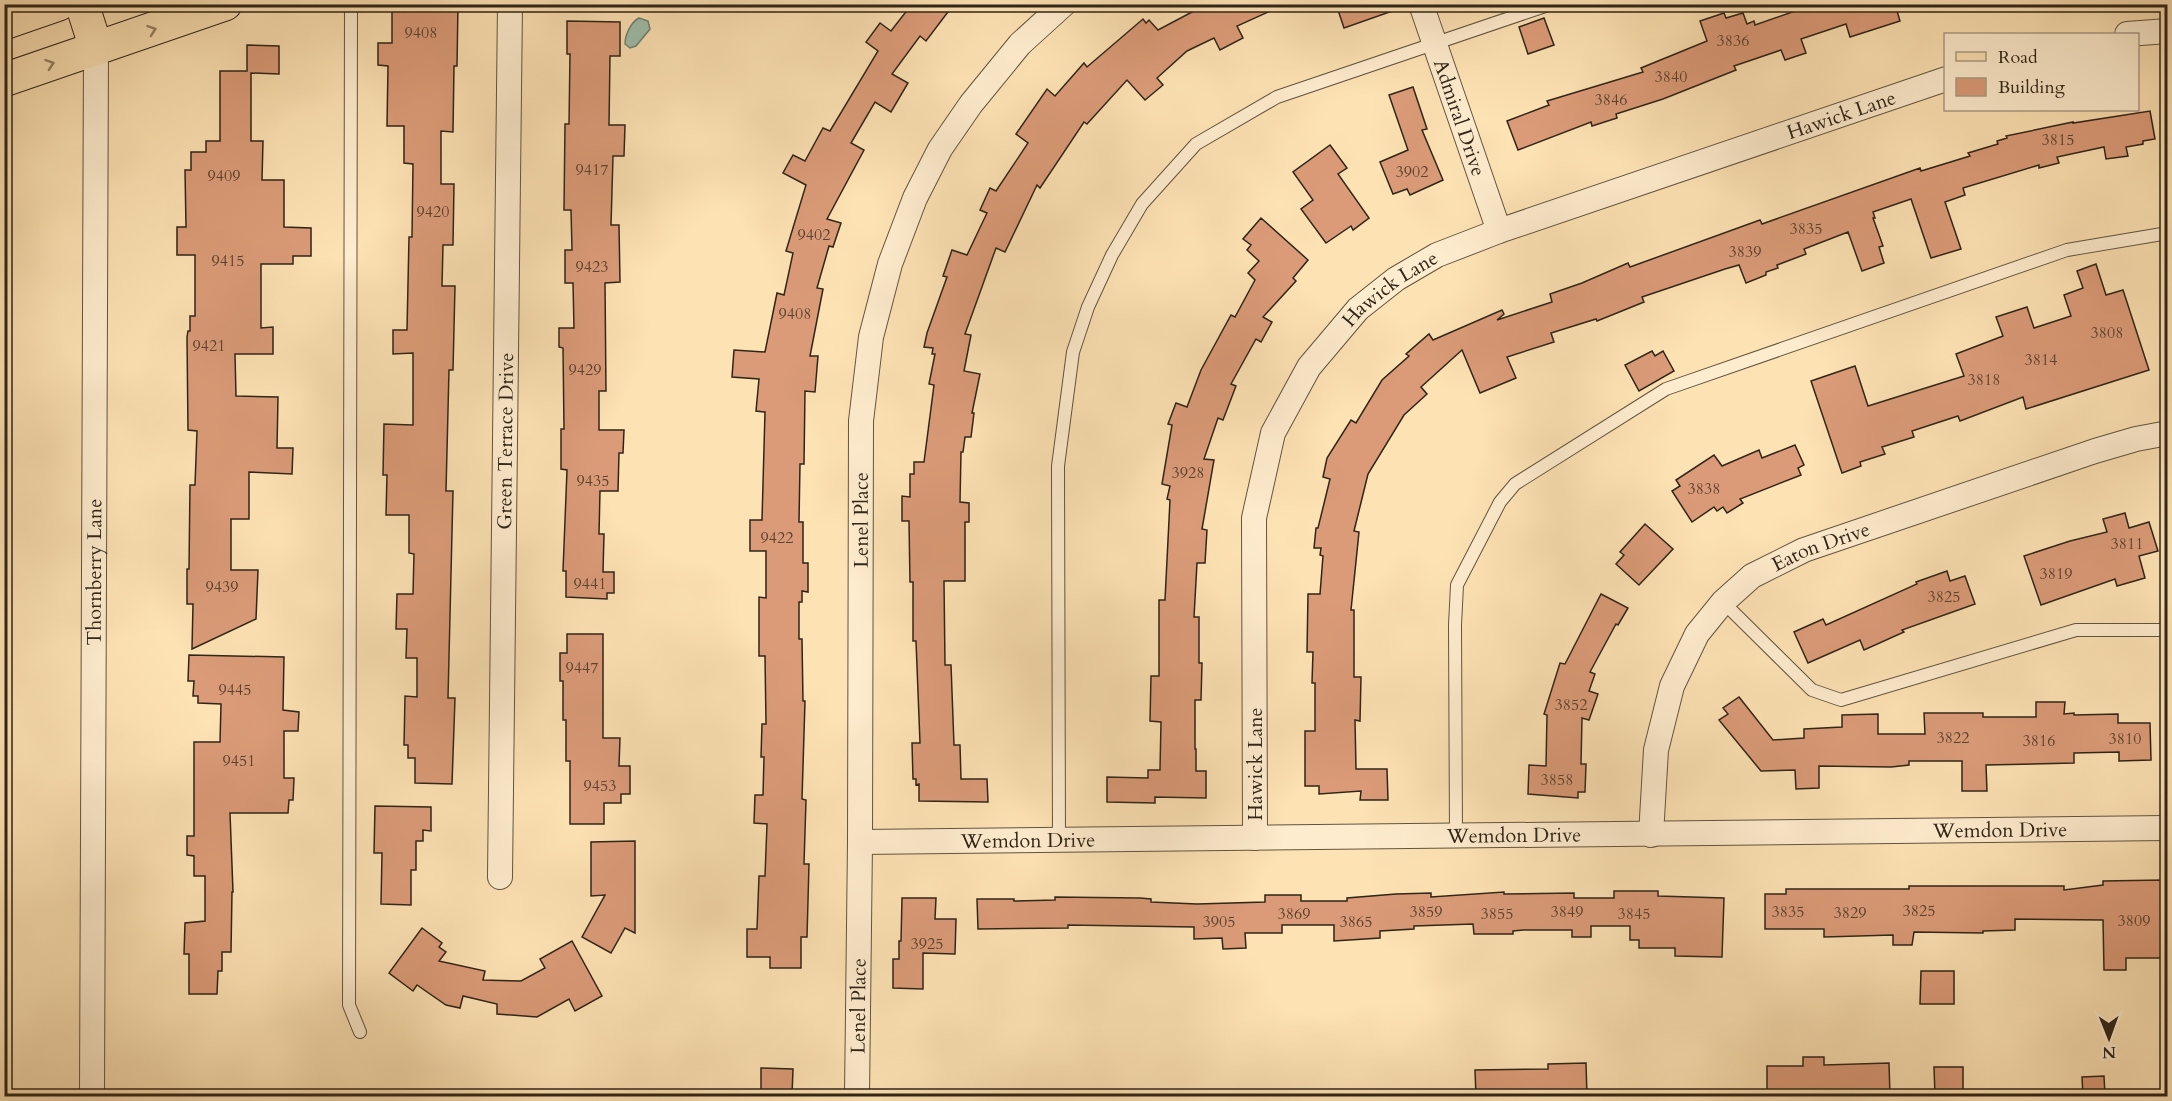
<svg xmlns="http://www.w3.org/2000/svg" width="2172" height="1101" font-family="Cardo,serif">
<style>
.water{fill:#9fbeac;stroke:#728171;stroke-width:1.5}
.building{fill:#db9b78;stroke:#2f2518;stroke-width:1.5}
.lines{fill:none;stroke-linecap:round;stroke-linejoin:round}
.service-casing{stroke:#62543f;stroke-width:14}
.minor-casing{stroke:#62543f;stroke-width:26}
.primary-casing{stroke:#2f2518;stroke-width:35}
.service{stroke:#feecce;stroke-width:12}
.minor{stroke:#feecce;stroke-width:24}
.primary{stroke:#fde2b4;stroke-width:33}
.oneway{stroke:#968466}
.labels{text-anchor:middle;stroke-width:5;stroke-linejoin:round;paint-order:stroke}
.number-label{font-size:16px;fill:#5a4230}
.street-label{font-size:20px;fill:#2f2518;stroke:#feecce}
</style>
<rect width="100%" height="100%" fill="#fde2b4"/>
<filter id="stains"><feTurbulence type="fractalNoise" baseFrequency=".00333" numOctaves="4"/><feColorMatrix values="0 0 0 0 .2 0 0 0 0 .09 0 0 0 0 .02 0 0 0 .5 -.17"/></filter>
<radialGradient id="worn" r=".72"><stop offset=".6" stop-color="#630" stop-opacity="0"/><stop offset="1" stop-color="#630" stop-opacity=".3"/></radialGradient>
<path class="water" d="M639,18L648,21L650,29L636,46L630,48L625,44C625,35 631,22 639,18Z"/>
<g class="building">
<path d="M458,4L457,66H454L453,132L441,131V184H454L453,245H443L442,286H455L453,370H449L446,491H453L448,698H455L452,784L415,783V758H408V745H404L405,696L417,697V658H406L407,629H396L397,594H413L414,554L409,553V515H386L387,475H383L384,424L413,425V353L393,354V330H407L409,237H412L413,164L404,163V126H387L388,66L378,65V43H392V6Z"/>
<path d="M912,4H954L926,41L920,36L892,74L908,83L891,112L875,102L851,143L864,150L827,219L841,223L833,247L829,246L817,288L823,289L810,356H818L815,392L805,391L804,464H800L799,522H803V563H808V592L802,591V602H799V639H802L803,701H805L802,799L806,800L804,864H809L807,937H801V968H770V957H747V929H757L759,876H765L767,824L754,823L755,795H763L764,757H761L762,724H766L765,656H759V597L766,598V551H750V520H762L765,412L756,411L759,379L732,377L734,350L765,352L777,293L784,295L793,253L786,251L806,185L783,173L793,155L805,161L823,128L830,131L878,51L866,42L880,23L891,31Z"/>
<path d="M1207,4H1286L1237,26L1243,38L1220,50L1214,38L1187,51L1157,78L1163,85L1145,100L1127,80L1087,124L1084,122L1040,188L1037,185L1005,252L996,248L965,334L971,335L964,371L980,374L972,413H974L971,437H965L963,452H961L960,502L969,503V522H965V581H944L945,665H951L954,745H960L961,779H987L988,802L919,801V784L916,785V779H913L912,743H920L916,641H913V582H910L909,521H902V496L910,497V474H914V462H924L934,385L929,384L935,354H932L933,348L924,347L927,333L947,277L943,276L952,250L967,255L987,213L980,210L990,188L996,191L1028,143L1016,134L1047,89L1055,96L1084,63L1087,67L1143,19L1146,23L1149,20L1158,30Z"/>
<path d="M1336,4H1401V8L1344,28Z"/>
<path d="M1815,4H1895L1900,21L1850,37L1846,24L1801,39L1806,53L1785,60L1781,50L1734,66L1736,70L1663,99L1616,114L1617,118L1592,126L1591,122L1518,150L1507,121L1549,105L1547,101L1643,72L1641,68L1707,41L1700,21L1724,13L1726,18L1743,13L1747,24L1754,21L1755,25Z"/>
<path d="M1544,18L1554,45L1528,54L1519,27Z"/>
<path d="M567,21L620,22V56H610L609,125H625L624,156H613L611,225H619L620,282L605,283L606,391H599V430H624L623,453H619L618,491H600L599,534H604L603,572H614V593H607V599L566,597V571H563L567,470L561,469V429H564L563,348L559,347V328H574L573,283H565V250H572L571,210H564L565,124H569L570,54H567Z"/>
<path d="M247,45L279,46V74L251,73V141H263L262,180H284V227L311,228V256H293V264H261V328L273,327V354H235L236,396L278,397L277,448H293L292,474L249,472V519H231V570H258L256,619L192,649L193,604H187V569H189L190,485H195L197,431L188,430L187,337L188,331H190V316H195V255H177V227H186L185,170H191V152H206V141H220V71H247Z"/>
<path d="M1413,87L1427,129L1422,130L1443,180L1410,195L1407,189L1393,194L1380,162L1408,150L1389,95Z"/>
<path d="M2150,111L2155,139L2143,141V144L2126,147L2128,156L2106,159L2104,147L2057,157L2059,163L2039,168V165L1963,188L1965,195L1945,202L1961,249L1931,258L1911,199L1873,212L1875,218H1873L1883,246L1879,247L1884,263L1862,271L1848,232L1804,249L1806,254L1777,265L1778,268L1766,272V275L1746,283L1739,265L1725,269L1642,297L1644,302L1597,321L1596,319L1551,333L1554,342L1507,357L1516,378L1480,393L1462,350L1421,387L1427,394L1404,415L1368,474L1354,531L1359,532L1351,610H1354V677H1361L1360,721L1355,720L1356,769H1387L1388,800H1360L1361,791L1319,794V786H1305V731H1315V683H1312L1313,652H1307L1308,594H1320L1323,556L1320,555L1321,548H1314L1316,528H1318L1330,479L1323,477L1327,458L1351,420L1356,423L1382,380L1409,356L1406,354L1429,334L1433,340L1502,310L1504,314L1497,320L1552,302L1550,294L1582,283L1628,263L1630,267L1760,220L1762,224L1920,168L1921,171L1970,156L1968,153L1998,144L1997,141L2007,138L2006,136L2073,122V123Z"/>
<path d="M1330,145L1347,168L1338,174L1369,218L1353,230L1351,226L1326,243L1301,209L1313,200L1293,172Z"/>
<path d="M1261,218L1308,260L1293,278L1296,281L1263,317L1272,322L1261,342L1256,339L1231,384L1236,386L1223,420L1218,418L1204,459L1214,460L1202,529L1207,530L1205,563H1197L1194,617H1199V663H1202L1201,700H1195V749H1196V771H1206V798L1155,797V803L1107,802V777L1148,778V770H1160L1161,722L1150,721L1151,676H1159V600H1165L1170,500L1167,499L1170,486L1162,484L1172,425L1168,424L1176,403L1187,407L1201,370L1231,315L1235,317L1255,280L1248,273L1259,261L1247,250L1251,245L1243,239Z"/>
<path d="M2096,264L2106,295L2123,290L2149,370L2026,409L2023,397L1960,421L1958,416L1912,431L1914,437L1882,447L1885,454L1860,462L1861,466L1842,473L1811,381L1855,366L1868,406L1964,376L1956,354L2003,336L1996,317L2027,307L2034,328L2071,316L2064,295L2083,288L2077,271Z"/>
<path d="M1652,351L1655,356L1663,351L1674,371L1639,391L1625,365Z"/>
<path d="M1795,445L1804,465L1798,468L1801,475L1740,499L1743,503L1727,513L1723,507L1717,511L1714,507L1692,522L1672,491L1680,486L1676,480L1714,455L1722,466L1759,450L1762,458Z"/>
<path d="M2125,513L2129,528L2149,522L2158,551L2139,556L2145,578L2117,586L2115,579L2041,605L2024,556L2070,541L2107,532L2103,519Z"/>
<path d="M1645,524L1673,549L1639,585L1616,564L1624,555L1620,552Z"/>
<path d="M1947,571L1950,581L1965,576L1975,604L1902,630L1904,632L1864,650L1860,640L1808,663L1794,632L1823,619L1826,625L1917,584L1916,582Z"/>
<path d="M1601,594L1628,608L1618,625L1616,624L1590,672L1595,674L1589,691L1598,694L1589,720L1582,718L1581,764H1586L1585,792H1578V798L1528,794L1529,765L1546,766L1547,715L1544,714L1560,663L1565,664Z"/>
<path d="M567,634H603V738H620L619,766H630V794H621V803H604V824H570V761H566V720H563V681H560V653H567Z"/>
<path d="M189,655L284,657L283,710L299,712L298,731H284V778H294L293,800H289L288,813H230L233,892H232L231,952H222V971H218L217,994H189V954H184L185,923L205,921V876H194V856L187,855V836H194V742H220L221,704L198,703V696H193L194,681H188Z"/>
<path d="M1739,697L1773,740L1804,738V729L1842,727V715L1878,714V734H1925L1924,713H1983V717H2036V702H2065L2064,714L2074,713V715L2118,714V723H2150L2151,760L2119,761V752L2074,753V763L1986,765L1987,791H1962V761H1909V765L1891,767L1819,766V788L1796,789L1795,770L1761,771L1719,720L1728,714L1723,708Z"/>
<path d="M375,806L431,807V831L423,830V841H416V870H411V905L381,904L382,853H374Z"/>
<path d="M635,841V933L625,928L611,953L582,937L605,895L591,896V842Z"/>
<path d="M2163,880L2164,958H2126V970H2104L2103,920L2015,919V930L1983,931V933L1914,932L1912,945H1893V935L1824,937V929H1765V894H1786V889H1909V886H2064V890L2103,885V881Z"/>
<path d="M1614,891H1658V896L1724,898L1722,957L1675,956V948H1639V940H1630V926H1591V937H1572V930H1523L1513,931V934H1474L1473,924L1414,926V929L1380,931V938L1334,941V925H1282V933H1245L1246,948L1223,949L1222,938L1194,939V927L1068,925V928L978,929L977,899H1014V901L1055,900V897L1140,898L1151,899V902L1197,904L1265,902V895H1301V901H1347V898L1396,894L1431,893V897L1504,892V894L1574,893V898H1614Z"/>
<path d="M902,898H936L935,919H956L955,954L923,953V989L893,988V959H899V941H901Z"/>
<path d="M422,928L442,943L439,947L446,952L439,961L485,971L483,980L521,981L545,968L540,959L572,941L602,996L575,1011L569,999L537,1017L497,1014V1004L463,996L460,1008L446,1005L417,985L413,991L389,973Z"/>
<path d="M1921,971H1954V1004H1920Z"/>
<path d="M1803,1057H1824V1065L1889,1063L1890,1096H1767V1066H1803Z"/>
<path d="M1586,1063L1587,1096H1476L1475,1070L1548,1069V1064Z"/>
<path d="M1934,1067H1963V1096H1935Z"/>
<path d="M761,1068L793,1069L792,1095L761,1093Z"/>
<path d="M2104,1076L2105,1096H2083L2082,1077Z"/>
</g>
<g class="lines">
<defs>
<g id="service">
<path d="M351,4L349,1005L360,1032"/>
<path d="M1723,602L1812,690L1841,700L2076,630H2168"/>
<path d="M1456,836L1455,625L1457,585L1500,502L1515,484L1666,389L2067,250L2168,233"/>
<path d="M1059,841L1058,466L1073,352L1088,307L1112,255L1142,204L1196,144L1277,97L1551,4"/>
</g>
<g id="minor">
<path id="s1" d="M1421,4L1499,231"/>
<path d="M2127,34L2168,31"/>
<path id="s2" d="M1651,835L1656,750L1672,686L1697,634L1723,602L1752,576L1804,550L2095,451L2136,439L2168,433"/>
<path id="s3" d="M1255,838L1254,518L1273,433L1309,367L1358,309L1396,279L1437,255L1499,231L1946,79"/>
<path id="s4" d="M860,842L2168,828"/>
<path id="s5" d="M500,877L510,4"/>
<path id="s6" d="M92,1096L96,48"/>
<path id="s7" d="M857,1096L860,842L861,421L871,337L890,264L915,198L940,149L971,104L1020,44L1064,4"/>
</g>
<g id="primary">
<path d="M82,4L96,48"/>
<path d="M4,23L59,4"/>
<path d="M4,80L225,4"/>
</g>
</defs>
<use href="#service" class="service-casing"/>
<use href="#minor" class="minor-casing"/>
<use href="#primary" class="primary-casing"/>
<use href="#service" class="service"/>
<use href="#minor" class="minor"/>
<use href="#primary" class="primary"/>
</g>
<defs><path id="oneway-chevron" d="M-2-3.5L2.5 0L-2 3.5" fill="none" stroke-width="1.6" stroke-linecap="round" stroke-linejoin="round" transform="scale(1.5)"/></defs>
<g class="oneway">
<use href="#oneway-chevron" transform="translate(152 30) rotate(-19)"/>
<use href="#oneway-chevron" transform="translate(50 64) rotate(-19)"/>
</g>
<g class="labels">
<g class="number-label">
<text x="421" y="38">9408</text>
<text x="1733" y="46">3836</text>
<text x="1671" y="82">3840</text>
<text x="1611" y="105">3846</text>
<text x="2058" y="145">3815</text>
<text x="592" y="175">9417</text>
<text x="1412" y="177">3902</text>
<text x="224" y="181">9409</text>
<text x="433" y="217">9420</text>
<text x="1806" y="234">3835</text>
<text x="814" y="240">9402</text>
<text x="1745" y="257">3839</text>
<text x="228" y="266">9415</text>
<text x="592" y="272">9423</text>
<text x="795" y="319">9408</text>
<text x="2107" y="338">3808</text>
<text x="209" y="351">9421</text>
<text x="2041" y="365">3814</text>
<text x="585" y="375">9429</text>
<text x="1984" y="385">3818</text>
<text x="1188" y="478">3928</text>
<text x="593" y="486">9435</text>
<text x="1704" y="494">3838</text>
<text x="777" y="543">9422</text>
<text x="2127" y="549">3811</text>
<text x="2056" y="579">3819</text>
<text x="590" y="589">9441</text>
<text x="222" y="592">9439</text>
<text x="1944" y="602">3825</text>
<text x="582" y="673">9447</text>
<text x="235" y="695">9445</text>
<text x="1571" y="710">3852</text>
<text x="1953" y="743">3822</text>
<text x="2125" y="744">3810</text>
<text x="2039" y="746">3816</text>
<text x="239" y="766">9451</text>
<text x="1557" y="785">3858</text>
<text x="600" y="791">9453</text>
<text x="1919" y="916">3825</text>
<text x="1426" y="917">3859</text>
<text x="1567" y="917">3849</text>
<text x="1788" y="917">3835</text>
<text x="1850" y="918">3829</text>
<text x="1294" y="919">3869</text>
<text x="1497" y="919">3855</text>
<text x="1634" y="919">3845</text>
<text x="2134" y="926">3809</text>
<text x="1219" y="927">3905</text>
<text x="1356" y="927">3865</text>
<text x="927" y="949">3925</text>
</g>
<g class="street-label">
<text dy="7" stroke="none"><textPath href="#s3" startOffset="1082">Hawick Lane</textPath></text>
<text dy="7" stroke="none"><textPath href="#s1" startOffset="120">Admiral Drive</textPath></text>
<text dy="7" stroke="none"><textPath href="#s3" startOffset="596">Hawick Lane</textPath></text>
<text dy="7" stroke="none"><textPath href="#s5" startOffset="436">Green Terrace Drive</textPath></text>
<text dy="7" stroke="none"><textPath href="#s7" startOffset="576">Lenel Place</textPath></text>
<text dy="7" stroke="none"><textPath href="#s2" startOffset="364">Eaton Drive</textPath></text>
<text dy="7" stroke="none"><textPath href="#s6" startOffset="524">Thornberry Lane</textPath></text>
<text transform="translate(1255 764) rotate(-90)" y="7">Hawick Lane</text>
<text dy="7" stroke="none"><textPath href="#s4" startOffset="1140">Wemdon Drive</textPath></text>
<text dy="7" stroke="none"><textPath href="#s4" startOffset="654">Wemdon Drive</textPath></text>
<text dy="7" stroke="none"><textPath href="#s4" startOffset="168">Wemdon Drive</textPath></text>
<text dy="7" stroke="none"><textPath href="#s7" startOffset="90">Lenel Place</textPath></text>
</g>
</g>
<rect width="2172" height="1101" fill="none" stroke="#fde2b4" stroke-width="24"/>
<rect x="6" y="6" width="2160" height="1089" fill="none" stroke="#2f2518" stroke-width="3"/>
<rect x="12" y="12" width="2148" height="1077" fill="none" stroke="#2f2518" stroke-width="1.5"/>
<rect x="1944" y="33" width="195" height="78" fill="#feecce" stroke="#ab9c85" stroke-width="1.5"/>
<rect x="1956" y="52" width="30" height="9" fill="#fde2b4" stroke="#ab9c85" stroke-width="1.5"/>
<text x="1998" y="63" font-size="18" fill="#2f2518">Road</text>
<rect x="1956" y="78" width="30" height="18" fill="#db9b78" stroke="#ab9c85" stroke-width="1.5"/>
<text x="1998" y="93" font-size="18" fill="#2f2518">Building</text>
<g transform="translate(2109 1038) rotate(179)" stroke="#feecce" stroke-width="4.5" paint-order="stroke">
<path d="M0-4.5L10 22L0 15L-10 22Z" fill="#2f2518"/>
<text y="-9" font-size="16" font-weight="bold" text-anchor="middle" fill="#2f2518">N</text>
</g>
<rect width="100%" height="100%" filter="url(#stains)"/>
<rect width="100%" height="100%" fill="url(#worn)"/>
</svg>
